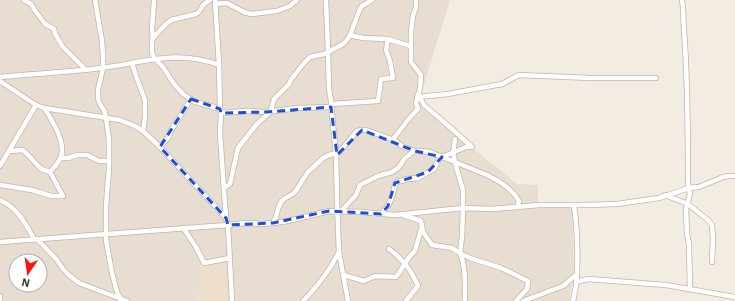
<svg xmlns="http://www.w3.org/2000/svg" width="735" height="301" font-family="'IBM Plex Sans',sans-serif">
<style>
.residential{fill:#e7ddd0;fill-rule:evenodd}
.education{fill:#eddfcb}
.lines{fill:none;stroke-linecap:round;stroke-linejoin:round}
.minor-casing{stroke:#c2b5a8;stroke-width:6}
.minor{stroke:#fff;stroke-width:4.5}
.marked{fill:none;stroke:#1d4ed8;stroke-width:3;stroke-dasharray:8 5;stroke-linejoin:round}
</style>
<rect width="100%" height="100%" fill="#f3ece3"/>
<path class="residential" d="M0,0H450L418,104L517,184L538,185V203H572L574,271L569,301H0ZM16,261H40V285H16Z"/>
<path class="education" d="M226,260L227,301H196L202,265Z"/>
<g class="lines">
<defs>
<g id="minor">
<path d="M24,0L31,4L34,9L45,24L54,29L55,34L63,47L86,70"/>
<path d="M95,0L102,41L103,55V68L98,90V99L100,104L104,110L106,118L109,140V169L106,206V240L112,273L117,292L121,299L120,301"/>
<path d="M154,0L152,29L153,38L152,42V53L155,59L163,67L174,84L183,94L193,101L220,109"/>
<path d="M215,0L219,65L220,109L221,113L220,133L226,218L228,225L232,301"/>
<path d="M326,0L328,51L329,89L331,101L332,115L336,153L337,202L339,252L348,301"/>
<path d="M682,0C684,10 683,20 684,30C688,81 688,133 688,184L690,194L686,209L687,234L689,244L690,289"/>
<path d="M215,4L227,3L244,12L251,14L277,11L290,6L297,0"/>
<path d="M350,35L363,38L388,39L410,46"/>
<path d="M153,38L165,25L171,20L196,14L199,12L203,5L210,0"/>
<path d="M132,63L136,76L145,100V117L143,131"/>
<path d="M0,77C34,74 67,72 101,68C143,63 176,49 219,65"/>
<path d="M0,81L36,105L44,108L120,120L135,126L143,131L160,147L226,218"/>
<path d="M417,97L448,94L502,84L519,75L591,78H656"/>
<path d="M331,104L378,101L381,79L393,78L390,61L386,50L388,39"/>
<path d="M44,108C51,118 63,138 62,151C62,159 55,167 50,172"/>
<path d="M221,113L246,111L267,112L297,108L331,107"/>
<path d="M393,139C398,133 402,128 407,121C410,117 414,113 418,109L416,103L420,88L421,75L411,62V32L413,15L416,8V0"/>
<path d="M455,139L453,153L456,166L463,190V208"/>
<path d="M160,147L167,139L172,129L191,99"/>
<path d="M60,158H68L78,155H87L99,161H109"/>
<path d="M0,166L36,105"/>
<path d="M0,185L32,190L51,196H63L50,172L41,169L30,157L24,151L22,150L10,151"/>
<path d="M224,188L230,184L238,148L256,125L271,111L274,99L289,84L292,78L294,76L304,63L310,57L324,54L343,44L346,41L350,35L360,9L362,6L372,0"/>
<path d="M665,195L688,204L708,220L712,225L713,239L712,262"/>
<path d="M0,200C18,208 25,223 34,239"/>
<path d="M463,209L462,237L460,253L470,258L501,268L528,281L527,289L516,301"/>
<path d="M341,211L356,195L360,185L378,176L392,172L395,170L399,167L405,158L414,151"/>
<path d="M381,214L388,206L392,197L395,185L397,182L408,179L418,178L434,169L438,161L442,157L466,147H472L451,128L424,105L419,96"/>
<path d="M403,215L421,221L423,232L432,245L452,248L460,253C466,267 465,286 465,301"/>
<path d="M273,223L276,217L278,209L281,202L285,198L291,195L295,192L308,172L323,158L329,155L336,153L340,151L357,131L362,130H366L394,140L402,146L414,151H420L430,152L487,175L500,182L508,188L515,195L519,201L517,207"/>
<path d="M184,229L196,247L204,263L230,258"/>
<path d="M37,239L57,260L63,269L69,275L79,283L127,301"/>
<path d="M0,242L228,225L246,223L262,224L273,223L288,221L329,211L361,212L395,215L463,208L492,209L539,205H586L617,204L659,198L689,188L699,187L723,177L729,176H735"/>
<path d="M389,249C404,260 411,270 418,286L406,301"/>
<path d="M343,275L347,276L364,281L375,276L396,277L399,273L409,257L415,251L422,226"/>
<path d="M576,282L588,279L666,285L735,297"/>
<path d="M0,296V301"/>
<path d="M303,301C317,287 330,270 339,252"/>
<path d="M523,301L563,286L577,274C578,251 577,227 574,205"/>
<path d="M573,301L576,286L577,274"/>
</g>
</defs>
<use href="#minor" class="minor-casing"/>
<use href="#minor" class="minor"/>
</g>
<path class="marked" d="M191,99L220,109L221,113L267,112L331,107L337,155L362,130L415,151L442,157L428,172L395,183L388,206L381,214L329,211L273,223L228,225L226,218L160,147Z"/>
<g transform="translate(28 273) rotate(193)"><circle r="19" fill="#ffffff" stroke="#b5b1ad"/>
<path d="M0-3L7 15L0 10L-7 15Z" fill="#ff120d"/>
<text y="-6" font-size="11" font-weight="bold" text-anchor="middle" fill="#453b33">N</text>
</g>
</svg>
